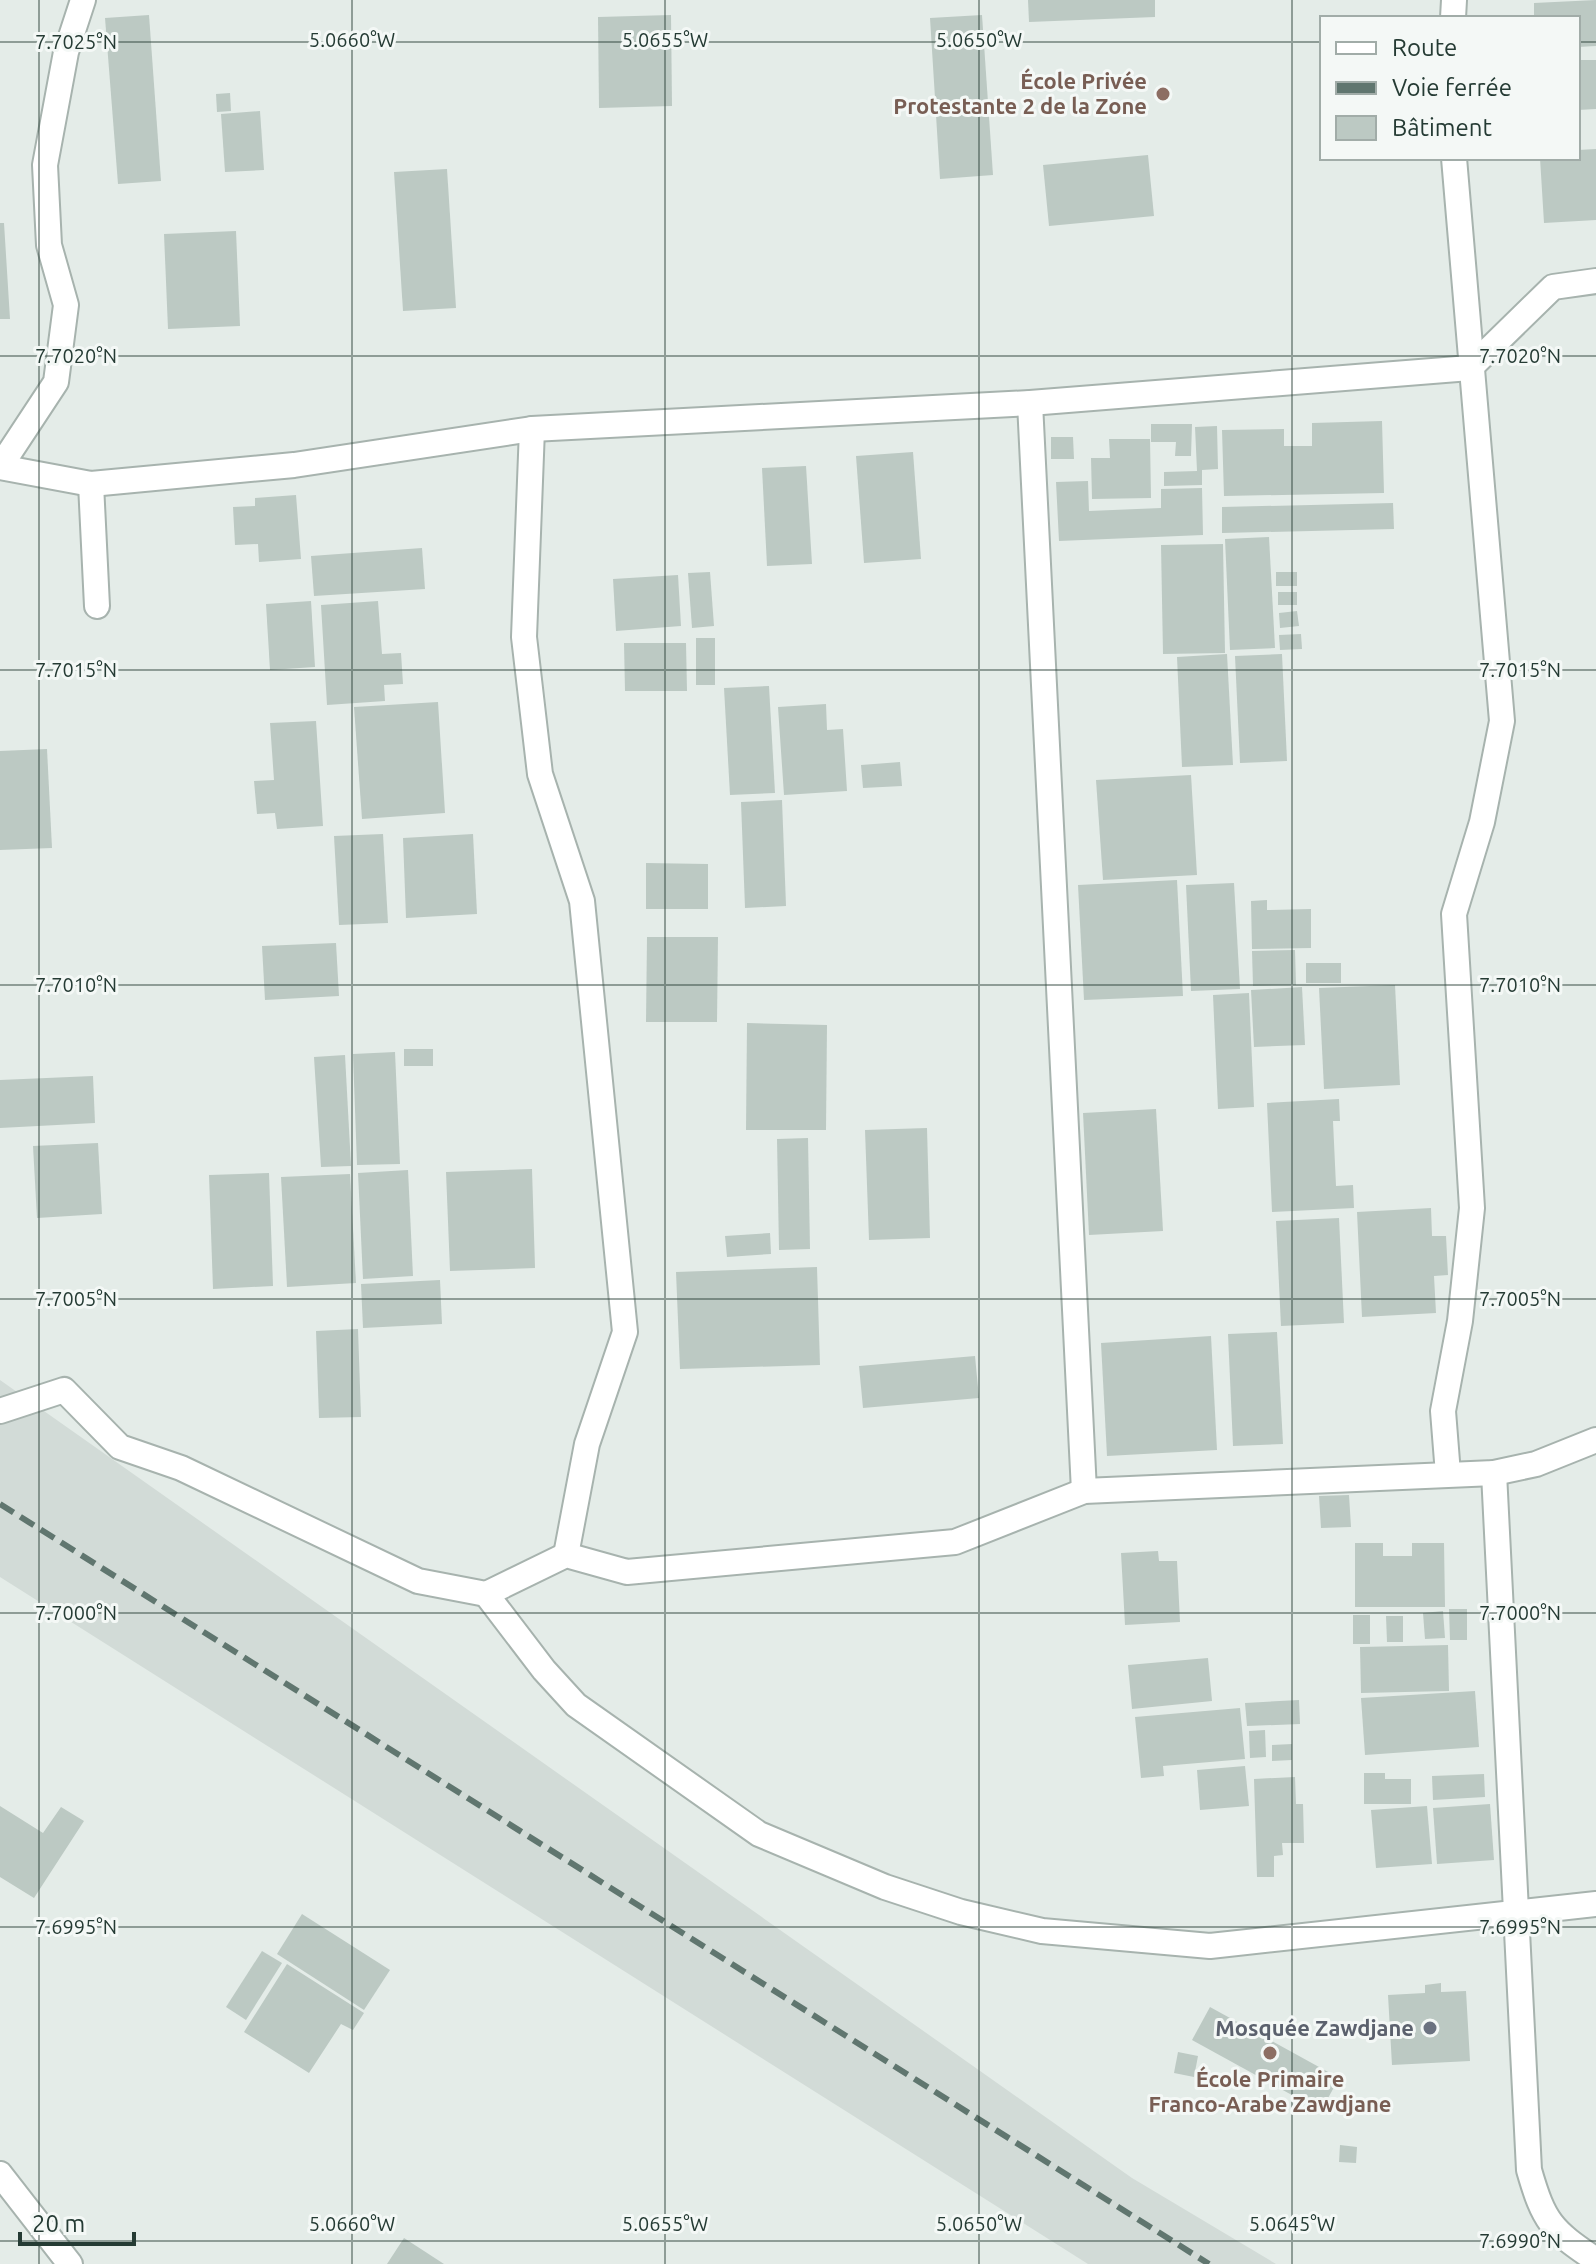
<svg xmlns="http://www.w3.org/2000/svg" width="1596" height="2264" font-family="Ubuntu,sans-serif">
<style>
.built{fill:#d2dbd7}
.building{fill:#bcc9c3}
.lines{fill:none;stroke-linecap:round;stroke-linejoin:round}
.street-casing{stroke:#a7b3ae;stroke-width:28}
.street{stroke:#fff;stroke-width:24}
.rail{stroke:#60766f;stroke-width:6;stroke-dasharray:16 8;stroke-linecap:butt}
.ticks{fill:none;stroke:#253b34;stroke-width:2;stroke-opacity:0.45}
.education-dot{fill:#8d6e63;stroke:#f4f8f6;stroke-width:3}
.worship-dot{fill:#6b7280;stroke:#f4f8f6;stroke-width:3}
.labels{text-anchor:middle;stroke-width:6;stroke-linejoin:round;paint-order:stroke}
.education-label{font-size:22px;font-weight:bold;fill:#785e54;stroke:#f4f8f6;text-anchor:end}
.worship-label{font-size:22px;font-weight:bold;fill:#5b616d;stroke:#f4f8f6;text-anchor:end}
.ticks-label{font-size:20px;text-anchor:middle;fill:#253b34;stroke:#f4f8f6;stroke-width:6;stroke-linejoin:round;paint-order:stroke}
</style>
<rect width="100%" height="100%" fill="#e4ece8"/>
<path class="built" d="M0,1380L1132,2178L1276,2264H1088L0,1577Z"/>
<g class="building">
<path d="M1028,0H1155V17L1029,22Z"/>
<path d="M1596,0V46L1578,47V18H1534V3Z"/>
<path d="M149,15L161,181L118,184L105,18Z"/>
<path d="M671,15L672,106L599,108L598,17Z"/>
<path d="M982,15L993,175L940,179L930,18Z"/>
<path d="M1578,60H1596V109L1578,110Z"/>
<path d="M230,93L231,111L217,112L216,94Z"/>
<path d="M260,111L264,170L225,172L221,114Z"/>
<path d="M1596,149V220L1544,223L1540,158H1578V150Z"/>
<path d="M1148,155L1154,216L1049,226L1043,165Z"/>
<path d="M447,169L456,308L403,311L394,172Z"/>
<path d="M0,223H4L10,319H0Z"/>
<path d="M236,231L240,326L168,329L164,234Z"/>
<path d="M1382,421L1384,493L1224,496L1222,430L1284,429V446H1312V423Z"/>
<path d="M1151,424H1192L1191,456H1175L1176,442H1151Z"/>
<path d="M1217,426L1218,469L1202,470V485L1164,486V472L1197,471L1195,427Z"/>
<path d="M1051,437H1073L1074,459H1051Z"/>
<path d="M1109,439H1150L1151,498L1092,499L1091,458H1110Z"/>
<path d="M913,452L921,559L864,563L856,456Z"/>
<path d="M806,466L812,564L767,566L762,468Z"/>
<path d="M1088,481L1089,511L1161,508V489L1202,488L1203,535L1059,541L1056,482Z"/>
<path d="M296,495L301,559L259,562L258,544L235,545L233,507L255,506V498Z"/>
<path d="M1393,503L1394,529L1222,533V507Z"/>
<path d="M1269,537L1275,648L1230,650L1225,539Z"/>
<path d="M1223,544L1225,653L1163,654L1161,545Z"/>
<path d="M422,548L425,589L314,596L311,556Z"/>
<path d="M710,572L714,626L692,628L688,573Z"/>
<rect x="1276" y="572" width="21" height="14"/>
<path d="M678,575L681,626L616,631L613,579Z"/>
<rect x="1278" y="592" width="19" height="13"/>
<path d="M311,601L315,667L270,670L266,604Z"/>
<path d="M378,601L382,654L401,653L403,684L384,685L385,701L327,705L321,605Z"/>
<path d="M1297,611L1299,626L1280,628L1279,613Z"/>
<path d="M1301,634L1302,649L1280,650L1279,635Z"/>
<rect x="696" y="638" width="19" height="47"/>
<path d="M624,643H686L687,691H625Z"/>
<path d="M1227,654L1233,765L1182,767L1177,657Z"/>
<path d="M1282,654L1287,761L1240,763L1235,656Z"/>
<path d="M769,686L775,793L730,795L724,688Z"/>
<path d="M438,702L445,813L362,819L354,707Z"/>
<path d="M826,704L827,730L843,729L847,791L784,795L778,707Z"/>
<path d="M316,721L323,826L277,829L275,813L257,814L254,781L274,780L270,723Z"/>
<path d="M47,749L52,848L0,850V751Z"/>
<path d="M900,762L902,786L863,788L861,765Z"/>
<path d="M1191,775L1197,875L1103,880L1096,780Z"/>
<path d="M782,800L786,906L745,908L741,802Z"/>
<path d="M383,834L388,923L339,925L334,836Z"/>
<path d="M473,834L477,914L406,918L403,838Z"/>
<path d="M646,863L708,864V909H646Z"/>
<path d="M1177,880L1183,996L1084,1000L1078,885Z"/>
<path d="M1234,883L1240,989L1191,991L1186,885Z"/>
<path d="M1267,900V910L1311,909V948L1252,949L1251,901Z"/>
<path d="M647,937H718L717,1022H646Z"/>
<path d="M336,943L339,996L265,1000L262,946Z"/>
<path d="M1295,950L1296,985L1253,986L1252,951Z"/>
<rect x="1306" y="963" width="35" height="20"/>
<path d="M1395,985L1400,1085L1324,1089L1319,988Z"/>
<path d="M1302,987L1305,1045L1254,1047L1251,990Z"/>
<path d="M1249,993L1254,1107L1218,1109L1213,995Z"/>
<path d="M747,1023L827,1025L826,1130H746Z"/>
<rect x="404" y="1049" width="29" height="17"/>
<path d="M395,1052L400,1164L357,1165L353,1054Z"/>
<path d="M345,1055L351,1166L321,1167L314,1057Z"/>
<path d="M93,1076L95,1123L0,1128V1080Z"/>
<path d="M1339,1099L1340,1121H1333L1336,1186L1353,1185L1354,1208L1272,1212L1267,1103Z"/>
<path d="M1156,1109L1163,1231L1089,1235L1083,1113Z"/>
<path d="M927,1128L930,1238L869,1240L865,1130Z"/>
<path d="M808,1138L810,1249L779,1250L777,1139Z"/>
<path d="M98,1143L102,1214L37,1218L33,1146Z"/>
<path d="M532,1169L535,1268L450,1271L446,1172Z"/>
<path d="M408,1170L413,1276L363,1279L358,1173Z"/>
<path d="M269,1173L273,1286L213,1289L209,1175Z"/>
<path d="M350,1174L356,1283L287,1287L281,1177Z"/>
<path d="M1431,1208L1432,1236H1446L1448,1275L1434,1276L1436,1313L1362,1317L1357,1212Z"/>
<path d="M1339,1218L1344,1323L1281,1326L1276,1221Z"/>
<path d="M770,1233L771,1254L727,1257L725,1236Z"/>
<path d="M817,1267L820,1365L680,1369L676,1272Z"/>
<path d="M440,1280L442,1324L363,1328L361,1284Z"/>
<path d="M358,1329L361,1417L319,1418L316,1331Z"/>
<path d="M1277,1332L1283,1444L1233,1446L1228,1334Z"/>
<path d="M1211,1336L1217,1450L1107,1456L1101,1343Z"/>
<path d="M975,1356L979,1398L863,1408L859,1366Z"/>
<path d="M1349,1495L1351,1527L1321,1528L1319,1496Z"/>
<path d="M1355,1543H1383V1556H1412V1543H1444L1445,1607H1355Z"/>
<path d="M1158,1551L1159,1561H1177L1180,1622L1125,1625L1121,1553Z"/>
<path d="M1449,1609H1467V1640H1450Z"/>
<path d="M1443,1611L1445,1638L1425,1639L1423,1613Z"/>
<rect x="1353" y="1615" width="17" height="29"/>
<path d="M1386,1616H1403V1642H1387Z"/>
<path d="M1448,1645L1449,1691L1361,1693L1360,1647Z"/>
<path d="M1208,1658L1212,1701L1132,1709L1128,1665Z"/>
<path d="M1475,1691L1479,1747L1365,1755L1361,1698Z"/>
<path d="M1299,1700L1300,1724L1247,1726L1245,1703Z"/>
<path d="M1240,1708L1245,1759L1163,1766L1164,1776L1141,1778L1135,1717Z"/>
<path d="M1265,1730L1266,1757L1250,1758L1249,1731Z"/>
<path d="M1292,1744V1760L1272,1761V1745Z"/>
<path d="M1245,1766L1249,1806L1200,1810L1197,1770Z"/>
<path d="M1364,1773H1385V1779H1411V1804H1364Z"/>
<path d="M1484,1774L1485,1797L1433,1800L1432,1776Z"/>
<path d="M1295,1777L1296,1804H1303L1304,1843H1282L1283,1855L1274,1856V1877H1257L1254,1779Z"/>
<path d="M1490,1804L1494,1860L1437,1864L1433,1808Z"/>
<path d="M0,1806L43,1833L61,1807L84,1821L34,1898L0,1877Z"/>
<path d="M1427,1806L1432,1864L1376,1868L1371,1810Z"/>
<path d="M302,1914L390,1970L364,2010L277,1954Z"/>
<path d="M262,1951L282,1963L246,2020L226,2007Z"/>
<path d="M287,1964L364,2013L353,2030L341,2024L309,2073L244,2032Z"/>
<path d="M1441,1983V1992L1466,1991L1470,2061L1392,2065L1388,1995L1425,1993V1985Z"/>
<path d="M1210,2007L1339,2078L1321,2111L1192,2040Z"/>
<path d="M1178,2052L1198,2056L1194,2077L1174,2073Z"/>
<path d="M1340,2145L1357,2147L1356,2163L1339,2162Z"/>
<path d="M404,2238L444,2264H387Z"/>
</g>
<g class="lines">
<defs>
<g id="street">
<path d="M1453,18L1454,0"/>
<path d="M1030,403L1084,1491"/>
<path d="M532,429L524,637L540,774L582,901L625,1332L587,1444L566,1555"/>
<path d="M0,467L91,484L294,465L532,429L1030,403L1470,368L1553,287L1596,281"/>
<path d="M0,467L56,382L66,305L49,245L45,165L66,52L83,0"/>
<path d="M91,484L97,606"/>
<path d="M0,1411L64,1390L120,1447L181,1468L418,1581L486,1594L566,1555L627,1572L955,1542L1084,1491L1494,1473L1536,1464L1596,1440"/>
<path d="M1494,1473L1529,2170C1544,2222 1551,2230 1596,2260"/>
<path d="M1448,1474L1443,1411L1460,1321L1472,1208L1454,914L1482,822L1502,721L1454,158"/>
<path d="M486,1594L544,1670L576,1705L759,1834L885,1887L961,1912L1042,1931L1210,1946L1596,1904"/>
<path d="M0,2174L70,2264"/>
</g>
</defs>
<use href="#street" class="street-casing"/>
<use href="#street" class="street"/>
<path class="rail" d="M0,1504L1209,2264"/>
</g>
<path class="ticks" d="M39,0V2264M352,0V2264M665,0V2264M979,0V2264M1292,0V2264M0,42H1322M1578,42H1596M0,356H1596M0,670H1596M0,985H1596M0,1299H1596M0,1613H1596M0,1927H1596M0,2241H1596"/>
<g class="education-dot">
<circle cx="1163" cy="94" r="8"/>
<circle cx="1270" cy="2053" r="8"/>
</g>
<circle class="worship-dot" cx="1430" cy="2028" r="8"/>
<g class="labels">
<g class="education-label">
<text x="1147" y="89">École Privée<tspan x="1147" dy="25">Protestante 2 de la Zone</tspan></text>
<text x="1270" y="2087" text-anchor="middle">École Primaire<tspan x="1270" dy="25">Franco-Arabe Zawdjane</tspan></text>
</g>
<g class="worship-label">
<text x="1414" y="2036">Mosquée Zawdjane</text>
</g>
</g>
<g class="ticks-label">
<text x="352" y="47">5.0660°W</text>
<text x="665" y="47">5.0655°W</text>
<text x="979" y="47">5.0650°W</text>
<text x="76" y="49">7.7025°N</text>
<text x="76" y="363">7.7020°N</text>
<text x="1520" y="363">7.7020°N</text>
<text x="76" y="677">7.7015°N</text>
<text x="1520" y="677">7.7015°N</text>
<text x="76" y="992">7.7010°N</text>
<text x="1520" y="992">7.7010°N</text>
<text x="76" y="1306">7.7005°N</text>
<text x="1520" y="1306">7.7005°N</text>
<text x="76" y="1620">7.7000°N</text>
<text x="1520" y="1620">7.7000°N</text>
<text x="76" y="1934">7.6995°N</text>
<text x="1520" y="1934">7.6995°N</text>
<text x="352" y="2231">5.0660°W</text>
<text x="665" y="2231">5.0655°W</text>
<text x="979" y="2231">5.0650°W</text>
<text x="1292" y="2231">5.0645°W</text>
<text x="1520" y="2248">7.6990°N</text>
</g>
<rect x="1320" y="16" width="260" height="144" fill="#f4f8f6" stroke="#a1aca8" stroke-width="2"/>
<rect x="1336" y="42" width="40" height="12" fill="#ffffff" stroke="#a1aca8" stroke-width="2"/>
<text x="1392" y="56" font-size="24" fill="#253b34">Route</text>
<rect x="1336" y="82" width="40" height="12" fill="#60766f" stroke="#a1aca8" stroke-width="2"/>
<text x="1392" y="96" font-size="24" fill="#253b34">Voie ferrée</text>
<rect x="1336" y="116" width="40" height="24" fill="#bcc9c3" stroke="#a1aca8" stroke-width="2"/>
<text x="1392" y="136" font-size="24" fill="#253b34">Bâtiment</text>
<path d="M20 2232v12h114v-12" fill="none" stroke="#253b34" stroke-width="4"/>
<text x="32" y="2232" font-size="24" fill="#253b34" stroke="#f4f8f6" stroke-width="6" paint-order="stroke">20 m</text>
</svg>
